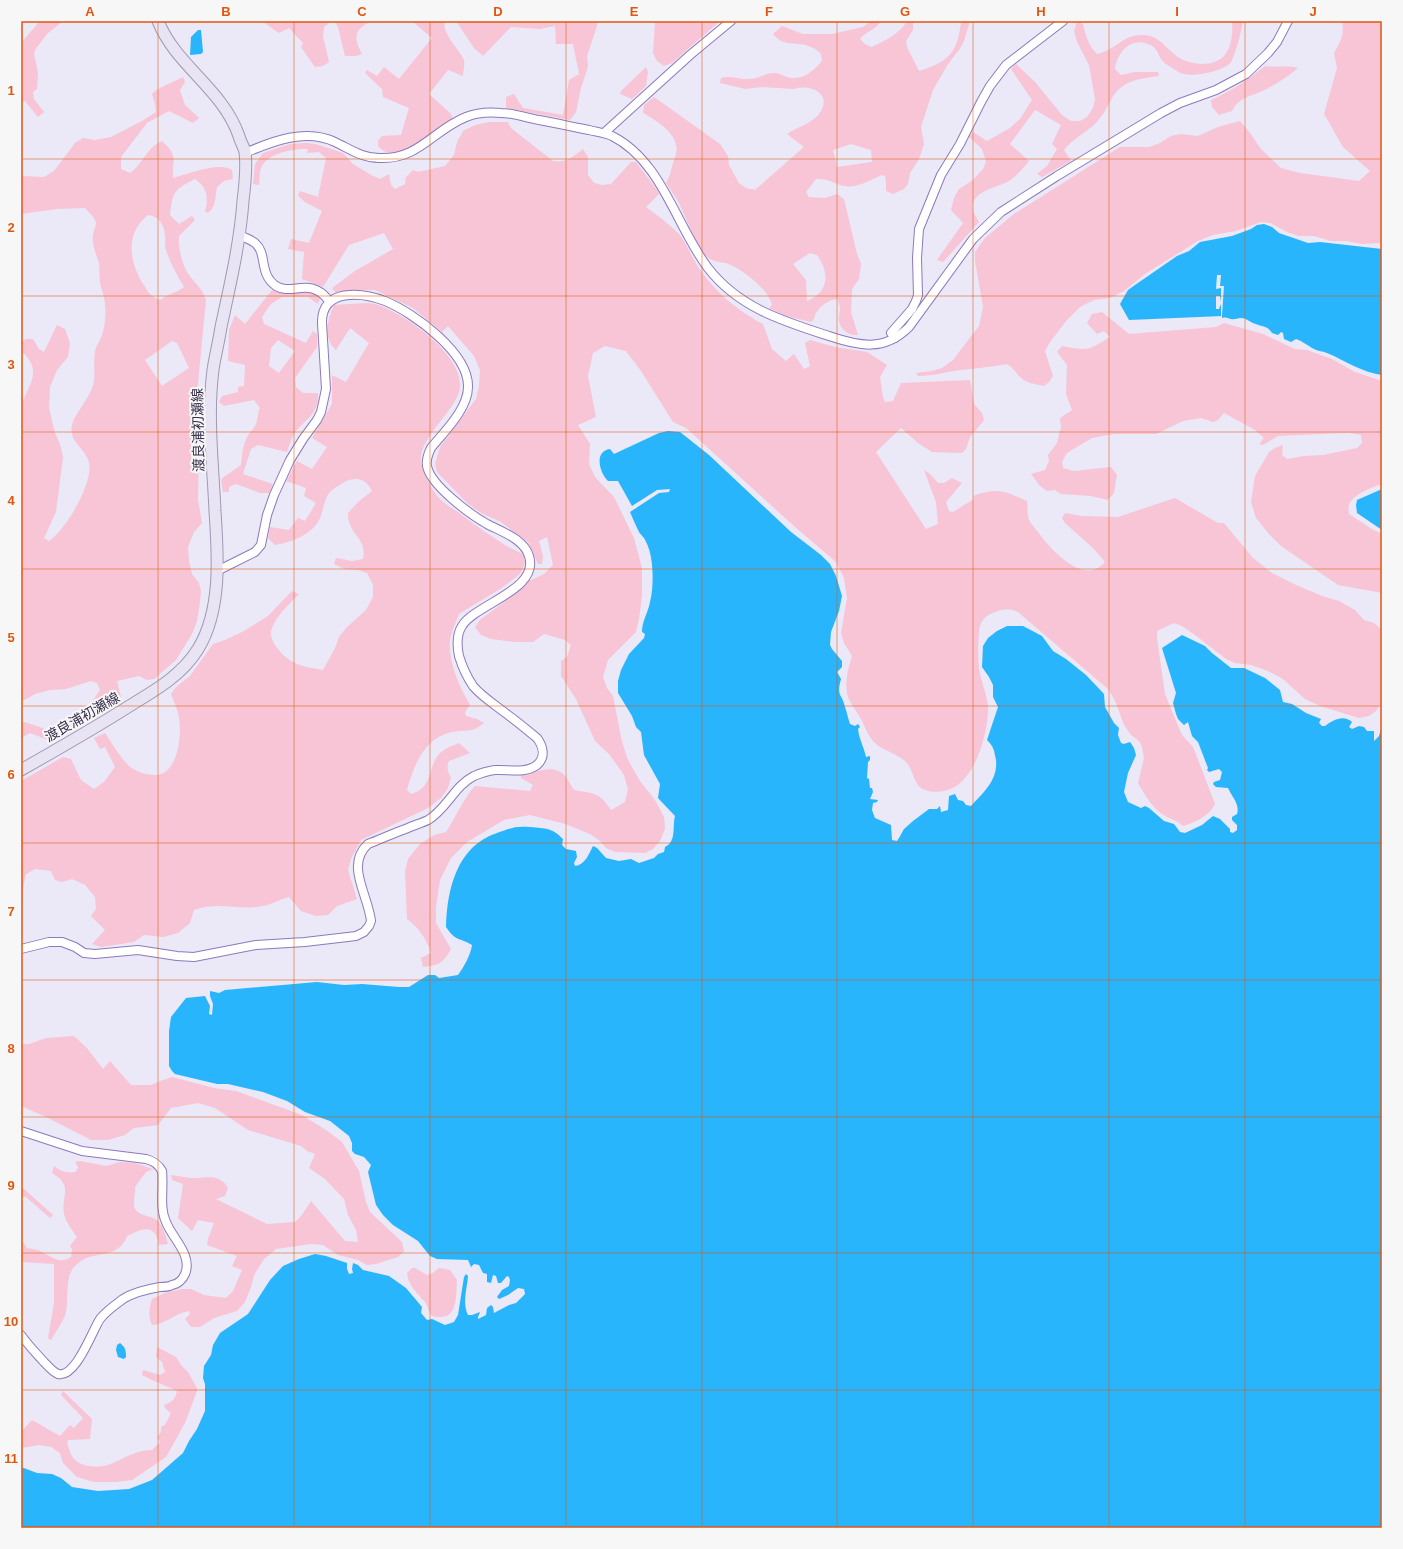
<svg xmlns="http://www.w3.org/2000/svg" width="1403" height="1549" font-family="Helvetica,'Noto Sans JP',sans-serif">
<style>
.green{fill:#f7c5d5;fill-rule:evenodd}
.water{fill:#28b5fb}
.pier{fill:#ebe8f7}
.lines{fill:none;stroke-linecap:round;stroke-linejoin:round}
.minor-casing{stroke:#8d79bd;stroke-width:10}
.major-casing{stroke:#a099b3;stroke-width:13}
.minor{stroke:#fff;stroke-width:8}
.major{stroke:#e8e4f3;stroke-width:11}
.grid{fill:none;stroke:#df570f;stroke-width:1;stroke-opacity:0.55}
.labels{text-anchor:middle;stroke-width:4;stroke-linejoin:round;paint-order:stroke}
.street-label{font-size:14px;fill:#372e4b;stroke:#f7f7f7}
.neatline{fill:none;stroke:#df570f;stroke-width:1.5}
.grid-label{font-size:13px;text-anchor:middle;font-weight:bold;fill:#df570f}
</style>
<rect width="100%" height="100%" fill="#ebe8f7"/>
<g class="green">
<path d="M40,21H63L48,33L37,47L34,53L38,73L37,89L33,92L34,99L44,112L38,117L25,101L21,103V43Z"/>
<path d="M262,21H372C354,29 353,37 362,54L356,56H345L338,27L335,22L329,23L324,27L323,36L329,62L323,66L315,67L301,47L303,43L289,28L279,33Z"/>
<path d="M412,21H445C441,33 460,50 464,60C465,65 463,72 463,76L448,70L429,94L450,113L453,118C439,128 405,158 386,152C384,151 380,148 378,146V141L382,136L401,135L409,108L383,97L382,89L365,73L367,70L377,76L384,67L399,79L432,38Z"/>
<path d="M456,21H597V26L587,56L588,67L581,88L576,112L570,120L506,108V97L514,94L523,108L563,115L569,80L579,74L573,44H556L555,26L540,29L511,27L483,56L474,48Z"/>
<path d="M655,21H720L672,63L664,66L657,61L653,53Z"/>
<path d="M871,21H881C876,30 865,32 860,39L865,44L871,47C883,42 901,33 907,21H913V30L906,41L907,47L919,71C949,62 958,52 961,21H970L964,41L959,50L948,64L933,90L921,127L924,144L919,159L910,173L908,184L904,189L893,194L886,191V181L885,176L882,175C868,181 855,190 840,185C830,181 827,179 816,179L806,192L809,197L825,198L837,194L844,199L857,254L861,264L859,279L852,289L851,312L858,335C850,336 841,331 839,321C838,317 840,313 840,308C840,305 838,302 838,299C828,300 821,305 816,313C814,317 815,319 811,322L786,316L769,308L772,305C769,290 744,271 731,265C725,262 717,263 710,259C698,253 685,214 678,201C674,195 670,189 666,183C670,177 671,170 673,163C675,157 678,151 676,145C673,130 655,120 643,113L644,105L654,97L720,144L728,156L729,165L739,183L746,188L755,190L804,147L787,134C797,127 814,123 821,111C832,92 808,84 794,89L761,87L745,89L720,83L721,78C731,75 739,80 749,79C758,79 766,72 776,73C781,74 785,77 791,78C805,79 813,71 822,61L821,54C819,52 816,49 813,48C800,40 785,49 773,34L782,26L803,34H832L863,27ZM851,144L871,150L872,162L837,167L833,150ZM810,253L817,255C830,273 829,292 807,301L806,280L793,264Z"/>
<path d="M1232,21H1243C1241,32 1236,53 1231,62C1225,71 1194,77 1184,74C1179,73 1171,67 1166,64C1157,58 1160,48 1148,44C1130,37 1117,53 1115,69L1121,75L1135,72H1158L1159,76C1138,79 1122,80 1111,100C1106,109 1102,117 1095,124C1085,133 1073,139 1064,150L1071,161L1042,177L1037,174L1047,166L1057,149L1052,144L1061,125L1035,110L1010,144L1029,161C1023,168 1017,176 1009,181C997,188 969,191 973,211C974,214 977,218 979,222L943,262L937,260L963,223L951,210L954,198L959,189L973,180L983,169L986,162L982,149L969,137L973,132L987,141L1010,128L1020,119L1032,100L1011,69L1016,64L1035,82L1062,115L1071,121H1080L1087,117L1093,108L1095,99L1089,65L1077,42L1074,31L1077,22L1083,24C1086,35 1088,46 1097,54C1117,50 1125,30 1150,36C1162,39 1170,53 1181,59C1193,65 1214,67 1224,56C1232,47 1233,32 1232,21Z"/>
<path d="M1342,21H1382V243L1361,244L1346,241H1331L1314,236H1299L1289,233L1270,223L1261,222L1236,231L1213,235L1198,241L1145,274L1124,291L1110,298L1094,300L1080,307L1067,320L1050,342L1045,351L1053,376L1049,382L1044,386C1035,384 1025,383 1019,376C1015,371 1013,368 1007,364C991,367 976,368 961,370C946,372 933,376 918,376L916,373L932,371L942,368L953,360L979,326L983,307L975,261V252L985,238L1014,214L1120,147H1149L1160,143L1171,136L1181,134L1198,136L1218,127L1240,121L1250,133L1261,149L1281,168L1300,173L1359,181L1370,171L1343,147L1324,114L1337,68L1334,53C1340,43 1345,33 1342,21Z"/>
<path d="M1265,66C1276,68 1288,65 1298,68C1288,77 1273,86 1260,92C1250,96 1237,99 1232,111L1219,115L1212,107L1211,100C1231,91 1248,80 1265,66Z"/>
<path d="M646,67L648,72L646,86L632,99L620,94L621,91Z"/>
<path d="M183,77L185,82L180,90L185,105L199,118L193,123L169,111L147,123L121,157V169L130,173C143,164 147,147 162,141C179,157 172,158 173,178C187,174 221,161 232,170L233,179L224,181L217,187C215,197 216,207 208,213L205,211C209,198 207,187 195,179C174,190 173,190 170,215L179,224L192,216L195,220L179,236C178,246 181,259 185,268C190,280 202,286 206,300L195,414L199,439L198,500L202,523L194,532L188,547L189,561L192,574L199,583L201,591L200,602L197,621L192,634L176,660L154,679L147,680L139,676L117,681L121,697L84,722L65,730L61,727L60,722C85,724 87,708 100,690L97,683L91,681L66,689L50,690L35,694L21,702V694L23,693L21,690V405C30,383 43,370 21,351V342L26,339H33L39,349L44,352L57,325L65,329L70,343L68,357L57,370L50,387L49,408L55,433L60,444L63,457L56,512L44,538L49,541C66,530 94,482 89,462C85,448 68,441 72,425C74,414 89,400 93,385C96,375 93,363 95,352C96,346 100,341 102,335C105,327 106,314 105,305C105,297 101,289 100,282C99,276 100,269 99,263C97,256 94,250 93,243C91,222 105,228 85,208L57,209L21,214V176L44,177L54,171L75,143L83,138L95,140L111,137L142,121L156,112L155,104L152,94L156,90ZM148,215C159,216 165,225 165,237C166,241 164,245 166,250C170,263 177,275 184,287C175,294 169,293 160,300C150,296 149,293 143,284C129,261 125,233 148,215ZM172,341L177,343L189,368L162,386L145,360Z"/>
<path d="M489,122H508L511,128L553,161C566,163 573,157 583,149L588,157V175L594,183L602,185L611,184L631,162H636L657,190L659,194L646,207C657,215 669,224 679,234C687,244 692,258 699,268C714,291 739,312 763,324L772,349L786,361L794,354L804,369L810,366L805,343L810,340L835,347L867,352L887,365L880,377L883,397L885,402L893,401L901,383L970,380L974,404L982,413L984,420L970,437L966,449L962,453L932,452L918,443L901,428L876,452L926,529L938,524L936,502L924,470L930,474L938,483H944L952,478L962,483L946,502L949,511L953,512L974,499L973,496C998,487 1004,491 1027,501C1028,507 1027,515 1029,520C1031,524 1035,528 1038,532C1051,550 1084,587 1105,562L1094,549L1065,523L1062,518L1065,513L1081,516L1118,517L1175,498L1218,523H1224L1253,558L1272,573L1296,585L1322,596L1339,601L1355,610L1364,620L1374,623L1382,630V702L1376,711L1369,716L1359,718L1320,706L1305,699L1283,679L1268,671L1251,665L1235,663L1226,659L1195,635L1182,626L1174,623L1157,631V638L1165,694L1169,704L1182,735L1193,747L1197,757L1215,804C1209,816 1196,822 1183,826C1178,821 1173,820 1167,817C1154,811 1145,795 1138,783L1144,758L1142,747L1139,741L1131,735L1124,725L1116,703L1109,690L1018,612C1009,608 1004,609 995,612C988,614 982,619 980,626C978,634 978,660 979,668C981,684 989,697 988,713C986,736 978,768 959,784C951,791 935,794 925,790C913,786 914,769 905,761C897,754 885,751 876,744C869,738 866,729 862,721C858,713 851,705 848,697C844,683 848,669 852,656L844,643L841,633L847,598L844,578L836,562L794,526L686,428L673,422L641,371L626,351L605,346L593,353L588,376L596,417L578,425L590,444L589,464L595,477L614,497L634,538L642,568V596L639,619L636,632L608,660L603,677L607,688L613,696L622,742L628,760L640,781L655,800L664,817L665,829L660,841L653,849L645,853L615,852L606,848L600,841L590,834L565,824L530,815L504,820L467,842L451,858L440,880L436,907V923L451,949C443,964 438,965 423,967L421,958L431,953C427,939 418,927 407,919L405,871L408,859L420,844L434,835L446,832C456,817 463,799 475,786L530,791L533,785L521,778V775C536,773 554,762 566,777C569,781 571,786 574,790C595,794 599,792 611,810L625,802L628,789L624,775L609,754L595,741L576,699L561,676V661L567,657L571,645L565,640L544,634L533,642H515L491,639L481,635L475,627L480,620L503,603L527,582L544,574L553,565L547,537L539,541L543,556L542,564H538L528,542L501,522L481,513L467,503L437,472L435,464L440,447L476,399L479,386L480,370L474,356L448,326L442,332L413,308L375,290H353L336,293L332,288L355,271L393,249L384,233L349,245L323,287L302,279L304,252L288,249L291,239L309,243L322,211L305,202L298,196L300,191L318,197L326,158L319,152L307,153L308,149C295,148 268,153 262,166C259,171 260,179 259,185L253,184L255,164L263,153L290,144L306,143L316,144L343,153L353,164L371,175L380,179L389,174L391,185L395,189L405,184L406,177L413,170L418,172L445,166L454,155L457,142L463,131L475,125Z"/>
<path d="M272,290L282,293L309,291L321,295L318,304L308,297H282L271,304L262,317L264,324L306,343L313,331L317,334V347L295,378L296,387L303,393H318C319,416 305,418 294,434C291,439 289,446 287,452L258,445L251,449L243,474L273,484L270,493H260L236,484L229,487V492H223L221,479L241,465C242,454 243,443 249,434C251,431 254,429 255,426C258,421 257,414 260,408L254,400L224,406L219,402L222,396L238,392V387L244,386L245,365L228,361L229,330L235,315L245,324ZM278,340L295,351L279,373L269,366L271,348Z"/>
<path d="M351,304C359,304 370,302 378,305C405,314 469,358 459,392C453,413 417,440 421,463C423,472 429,485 435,493C440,501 450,507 458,512C473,524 489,535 505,545C512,549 518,551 524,555L525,563L520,574L500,589L459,614C456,622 451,632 450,641C448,663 460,687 470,705L465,712L466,716L477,719L484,723C470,734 467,729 452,732C424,738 414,765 407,790L411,794C433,789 428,766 439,754C445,748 452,746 459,743L470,753L449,761C446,768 448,772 451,778L448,788L441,798L428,808L361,840L351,859L348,870L357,899L337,906L328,915L316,916L301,911L289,897C280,899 271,905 262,906C238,911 219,901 194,910L190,923L178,933L163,937L144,935L134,942L101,947L92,944L105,930L91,916L96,909L95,897L85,885L72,879L62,882L55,880L51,871L35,869L26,874L23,888V899L21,904V781L63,757L71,759L81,780L94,789L104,782L115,767L105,747L100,749L94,738L105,733C112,743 119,756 128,765C134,771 146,775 154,775C178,776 182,736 179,718C178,710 174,702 171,694L176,687L190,676L213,644L225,640L244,631L268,616L292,591L299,594C289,604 275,617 271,631C269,642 284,658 293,662C302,667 313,668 323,670L335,648L339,637L346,628L366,610L373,597V585L367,573L358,570L344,569L334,564L336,558L352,561L363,559C367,541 354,537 349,522C348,519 348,516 348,513L358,502L372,491C364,475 351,477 338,486C335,488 331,490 329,493C322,503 324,515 316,525C307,536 289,543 275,545L268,538L270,527L289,530L298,518L305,521L316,503L304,496L306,488L286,481L297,461L312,469L327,447L312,438L332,404V375L346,382L369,343L350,328L336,350C323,338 327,321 334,305Z"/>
<path d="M1102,312L1129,334L1216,327L1224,323L1263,334L1295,349L1307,350L1332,359L1355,372L1382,381V484C1372,487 1357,493 1351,501C1348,504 1348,510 1349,514L1372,529L1382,534V593L1338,585L1281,546L1269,534L1256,518L1251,502L1255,476L1269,452L1275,448L1283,445L1282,455L1287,459L1304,456L1323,455L1357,448L1362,443L1361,435L1349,433L1321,434L1278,436L1263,445L1259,444L1264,438L1255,430L1224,413L1218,420L1213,422L1201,418L1183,421L1156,434H1114L1092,438L1067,453L1062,462L1063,468L1074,471L1111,467L1117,475L1114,493L1108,500L1091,496L1061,494L1055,490L1047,491L1040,486L1031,474L1045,470L1049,461L1048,455L1057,443L1061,427L1060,418L1072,410L1066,394L1067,365L1057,352L1062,346C1087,351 1088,351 1110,337L1104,331L1097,334L1087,323L1092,314Z"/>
<path d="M21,721L40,727L51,732L52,738L48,740L30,733L21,738Z"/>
<path d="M74,1036L87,1048L103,1069L110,1061L131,1085H151L163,1080L172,1077L214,1088L236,1091L302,1115L326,1130L342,1142L359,1171L366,1202L370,1212L402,1242L404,1251L398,1257L376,1264L367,1265L358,1260L338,1255L323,1245L311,1244L276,1249L264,1259L254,1275L251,1287L245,1302L237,1311L214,1318L200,1327H191L185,1319L190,1314L189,1311C175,1313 165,1325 152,1325C148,1315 149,1309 152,1299L165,1293L182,1289H191L204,1295L226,1298L233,1291L242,1270L232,1266L237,1256L207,1245L208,1239L214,1223L198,1220L192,1231L178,1218L183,1184L172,1180L171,1175C177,1176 184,1177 190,1178C205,1179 219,1172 228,1188L225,1196L216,1199L267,1224L295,1222L302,1215L311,1201L345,1241L358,1242L356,1230L348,1215L344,1199L325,1179L309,1168L315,1154L307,1151L301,1146L248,1130L215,1108L198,1103L171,1108L158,1125L134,1128L125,1135L108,1140H91L46,1117L21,1106V1044H29L46,1038Z"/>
<path d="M80,1161L106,1166L120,1162L135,1163L153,1169L146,1172L135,1187C136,1193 132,1204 135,1209C141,1217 151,1215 158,1221C163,1226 166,1237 168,1244L159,1245C155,1222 142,1229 127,1236C117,1262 93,1248 76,1265C63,1277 70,1301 65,1316C61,1324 56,1332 51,1340L48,1338L54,1303V1264L21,1262V1239L27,1248C31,1249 36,1249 40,1251C52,1256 58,1265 71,1257L72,1249L70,1246L77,1237C72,1230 66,1222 64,1214C61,1195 74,1186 52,1173L54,1166C61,1172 67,1173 76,1172L78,1167L75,1162Z"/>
<path d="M21,1188H23L53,1215L50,1218L26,1197L21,1196Z"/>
<path d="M412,1268H415L427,1275L433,1273L439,1268L450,1270L457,1280C456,1293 458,1316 442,1317C439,1317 435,1317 432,1316C428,1312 428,1306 425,1302C417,1293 408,1285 407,1273Z"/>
<path d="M157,1347L176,1357L181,1365L188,1372L197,1388V1391L185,1423L166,1457L132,1480L116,1482H94L77,1477L63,1463L60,1453L51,1447L39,1445L21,1448V1432L32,1420L60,1436L70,1425L74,1428L83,1418L61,1395L63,1391L92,1419L90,1439L69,1440L67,1441C68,1447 70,1454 74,1459C80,1466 95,1468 104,1466C121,1462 132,1450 152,1450L160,1442L157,1437L161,1432V1427L165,1425L171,1413L165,1408L164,1405C172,1402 175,1400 177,1391L173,1389L154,1381L142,1375L143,1370L160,1375L165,1372L162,1362L156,1357Z"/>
</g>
<g class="water">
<path d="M198,30H201L203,52L201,54L190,55L191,37Z"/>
<path d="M1264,224L1272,227L1279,233L1308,243L1320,242L1382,249V375C1361,372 1346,361 1327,353C1322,351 1317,351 1312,348C1307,345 1302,341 1296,339L1291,342L1284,339L1283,333L1281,332L1278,335L1272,333C1268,326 1263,327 1256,324C1251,323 1247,318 1241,318C1237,318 1235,320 1231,319C1227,318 1226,317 1222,318V316L1129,320L1120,304L1128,290L1135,285L1177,256L1189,251L1200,242L1232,236L1251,229L1257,225Z"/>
<path d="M668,431L680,432L709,455L791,532L821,555L830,564L836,576L842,596L839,611L831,632L830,645L832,649L842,661V667L837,672L841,679C836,697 842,693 845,707C847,713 848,718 850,724L855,726L858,724L860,727L858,729C859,739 864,747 866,757L870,756V760L868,762L867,778L869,779L870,788H872L873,792L870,799L878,800L877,802L873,803L872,810L875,818L891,825L892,840L897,841L899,838L904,829L913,821L929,809H937L940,806L941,812L948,810L949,796L955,794L958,800L963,801L966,805L971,806C984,792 998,780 996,760C994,750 994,747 987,740L998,707L993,697V685L989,677L982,667L983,646L988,638L997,631L1007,626H1023L1042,636L1053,651L1066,659L1086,675L1104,694L1105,707L1114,723L1119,728L1118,735L1121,743L1124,744L1130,742L1134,748L1136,755L1128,773L1124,792L1128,802L1141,808L1145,806L1149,808L1164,821L1174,824L1180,832L1185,833L1202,825L1213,816L1220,819L1230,829V832L1233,833L1237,830V825L1232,820V817L1237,814C1240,804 1232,797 1228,788L1216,787L1213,784L1214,782L1220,780L1222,772L1219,769L1209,772L1207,770L1208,768L1198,742L1192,736L1188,722L1184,725L1178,719L1176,714L1173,703L1176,693L1162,648L1182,635L1205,646L1212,653L1231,668H1244L1265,678L1280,690L1283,702L1292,704L1306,713L1321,719L1319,723L1322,726H1325C1332,720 1344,714 1352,722L1349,727L1352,729L1359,726L1364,727L1367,731H1374V741L1379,736L1382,726V1528H21V1467L37,1473L52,1474L61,1478L72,1487L98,1491L129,1489L152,1480L183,1453L189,1441L197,1429L205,1411V1384L203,1378L204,1366L211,1355L213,1345L220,1333L248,1314L270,1280L283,1266L299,1259L315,1254L326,1256L347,1263V1269L349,1274L353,1273L352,1269L353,1263L358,1265L363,1270L389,1276L406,1288L422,1307L421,1313L427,1320L432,1319L445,1325L454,1322L458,1315L464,1277L466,1274L468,1276C467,1289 462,1303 468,1315H472L480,1312L478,1317V1319L486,1315L487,1308L491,1305L493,1307L494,1313L509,1305L516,1303L525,1294L524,1289L518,1288L508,1295L499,1299L497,1297L502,1290L509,1286L510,1280L509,1277L507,1276L501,1283H498L496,1276L493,1275L491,1283L487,1282V1274L483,1273L479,1265L474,1264L471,1267L468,1260L437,1259L430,1256L418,1241L393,1225L383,1215L376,1205L368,1172L371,1165L364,1157L355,1154L352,1151V1143L349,1136L330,1121L305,1112L287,1101L263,1092L228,1084H217L175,1074L172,1071L169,1066V1031L171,1017L186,998L205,996L210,1006L209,1014L212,1015L213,1004L210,996V991L219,993L225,990L317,982L344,985L362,984L399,987H409L428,975H435L439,978L458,975C464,967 471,954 472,945C459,937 456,942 446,927C447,889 457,846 497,833C512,828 514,826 530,827C546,829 551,827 563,839L562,845L566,849L576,851L577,857L574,863L575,866C585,865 589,854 593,846L597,848L606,858L619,861L631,859L639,863L654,858L658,854L664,852L665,847C677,841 672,827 675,816L658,798L660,784L644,755L641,732L636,727L632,716L618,693V681L621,670L629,654L644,638L645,634L642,632C642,621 648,613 650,602C654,587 654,556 646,542C645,538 641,535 639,532C636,526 633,519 630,512L659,493L669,492L670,489L657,490L632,506L618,481H608C599,472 594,451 610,449L614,454L659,433Z"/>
<path d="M1382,489V530L1357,513L1356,505L1357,500Z"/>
<path d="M120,1343C125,1347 126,1350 126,1357L124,1359L118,1357L116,1350L117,1345Z"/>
</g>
<path class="pier" d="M1217,275H1221L1220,286H1224L1222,316H1221V304L1219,309H1216V296H1220L1221,302V288L1216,289Z"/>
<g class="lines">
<defs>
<g id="minor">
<path d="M604,133L690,55L731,21"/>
<path d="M245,153C273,141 306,128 335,142C350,149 362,158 379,158C419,160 433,130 466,117C476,113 490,112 501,113C514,113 527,118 539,120C556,123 573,127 589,130C597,132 605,133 612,136C662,161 676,226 708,268C739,308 783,321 829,336C859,346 884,352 909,327L973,239L1001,212L1057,176L1161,113L1180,103L1216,90L1246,74L1268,53L1277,42L1288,21"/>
<path d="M239,235C244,237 251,240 255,243C268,254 258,273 276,286C292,296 311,276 329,301"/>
<path d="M895,338L891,333L912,309L916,301L918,295L917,258L919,229L941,175L960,144L981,102L990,86L1006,65L1063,21"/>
<path d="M21,949L49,942H62L75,947L84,953L95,954L138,950L177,956L194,957L256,945L305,942L356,936L364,932L369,926L371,921C368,894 345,865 368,844C381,839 394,833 408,828C414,825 422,823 428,820C447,809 454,786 474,776C481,773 487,771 495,770C508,769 525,774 537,765C546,757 543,746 537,738C527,730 518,722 508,715C497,706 482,697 473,686C467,677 462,666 459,656C457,646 456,635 462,626C475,604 540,590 529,556C524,539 502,532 487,524C471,515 430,485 427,466C426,460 428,454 431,448C444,432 468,409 468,387C469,353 414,313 385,301C362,292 321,288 322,323L326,389L321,412L317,420L303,439L290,460L274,495L267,515L261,545L255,552L217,571"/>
<path d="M21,1131L82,1151L146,1159C154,1161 158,1164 162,1171C164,1188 159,1207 166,1222C172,1238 193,1255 185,1274C183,1279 178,1284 172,1285C169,1287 164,1287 160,1287C148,1289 134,1292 123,1299C115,1305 106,1311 100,1319C92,1331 76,1378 58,1374C53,1372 48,1366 44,1362C36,1353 28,1345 21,1335"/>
</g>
<path id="major" d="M21,770C58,749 95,728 131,705C156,690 182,675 198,649C222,610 218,555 215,511C213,465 207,416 213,370C215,356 219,341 221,327C230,285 240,243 243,201C245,185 247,167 245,152C244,147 240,141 239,136C222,88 176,66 158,21"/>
</defs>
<use href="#minor" class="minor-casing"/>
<use href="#major" class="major-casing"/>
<use href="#minor" class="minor"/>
<use href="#major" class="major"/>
</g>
<path class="grid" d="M158,21V1528M294,21V1528M430,21V1528M566,21V1528M702,21V1528M837,21V1528M973,21V1528M1109,21V1528M1245,21V1528M21,159H1382M21,296H1382M21,432H1382M21,569H1382M21,706H1382M21,843H1382M21,980H1382M21,1117H1382M21,1253H1382M21,1390H1382"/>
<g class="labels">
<g class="street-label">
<text transform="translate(198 430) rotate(-91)" y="5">渡良浦初瀬線</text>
<text transform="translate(82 717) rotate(-30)" y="5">渡良浦初瀬線</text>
</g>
</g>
<rect width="1403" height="1549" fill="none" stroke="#f7f7f7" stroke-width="44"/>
<rect x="22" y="22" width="1359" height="1505" class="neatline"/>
<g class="grid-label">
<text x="90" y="16">A</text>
<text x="226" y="16">B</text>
<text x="362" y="16">C</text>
<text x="498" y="16">D</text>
<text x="634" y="16">E</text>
<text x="769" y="16">F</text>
<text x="905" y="16">G</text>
<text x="1041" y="16">H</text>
<text x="1177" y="16">I</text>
<text x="1313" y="16">J</text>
<text x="11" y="95">1</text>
<text x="11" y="232">2</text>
<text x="11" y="369">3</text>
<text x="11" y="505">4</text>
<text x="11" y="642">5</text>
<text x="11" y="779">6</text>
<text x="11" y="916">7</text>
<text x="11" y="1053">8</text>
<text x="11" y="1190">9</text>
<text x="11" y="1326">10</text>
<text x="11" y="1463">11</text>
</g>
</svg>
